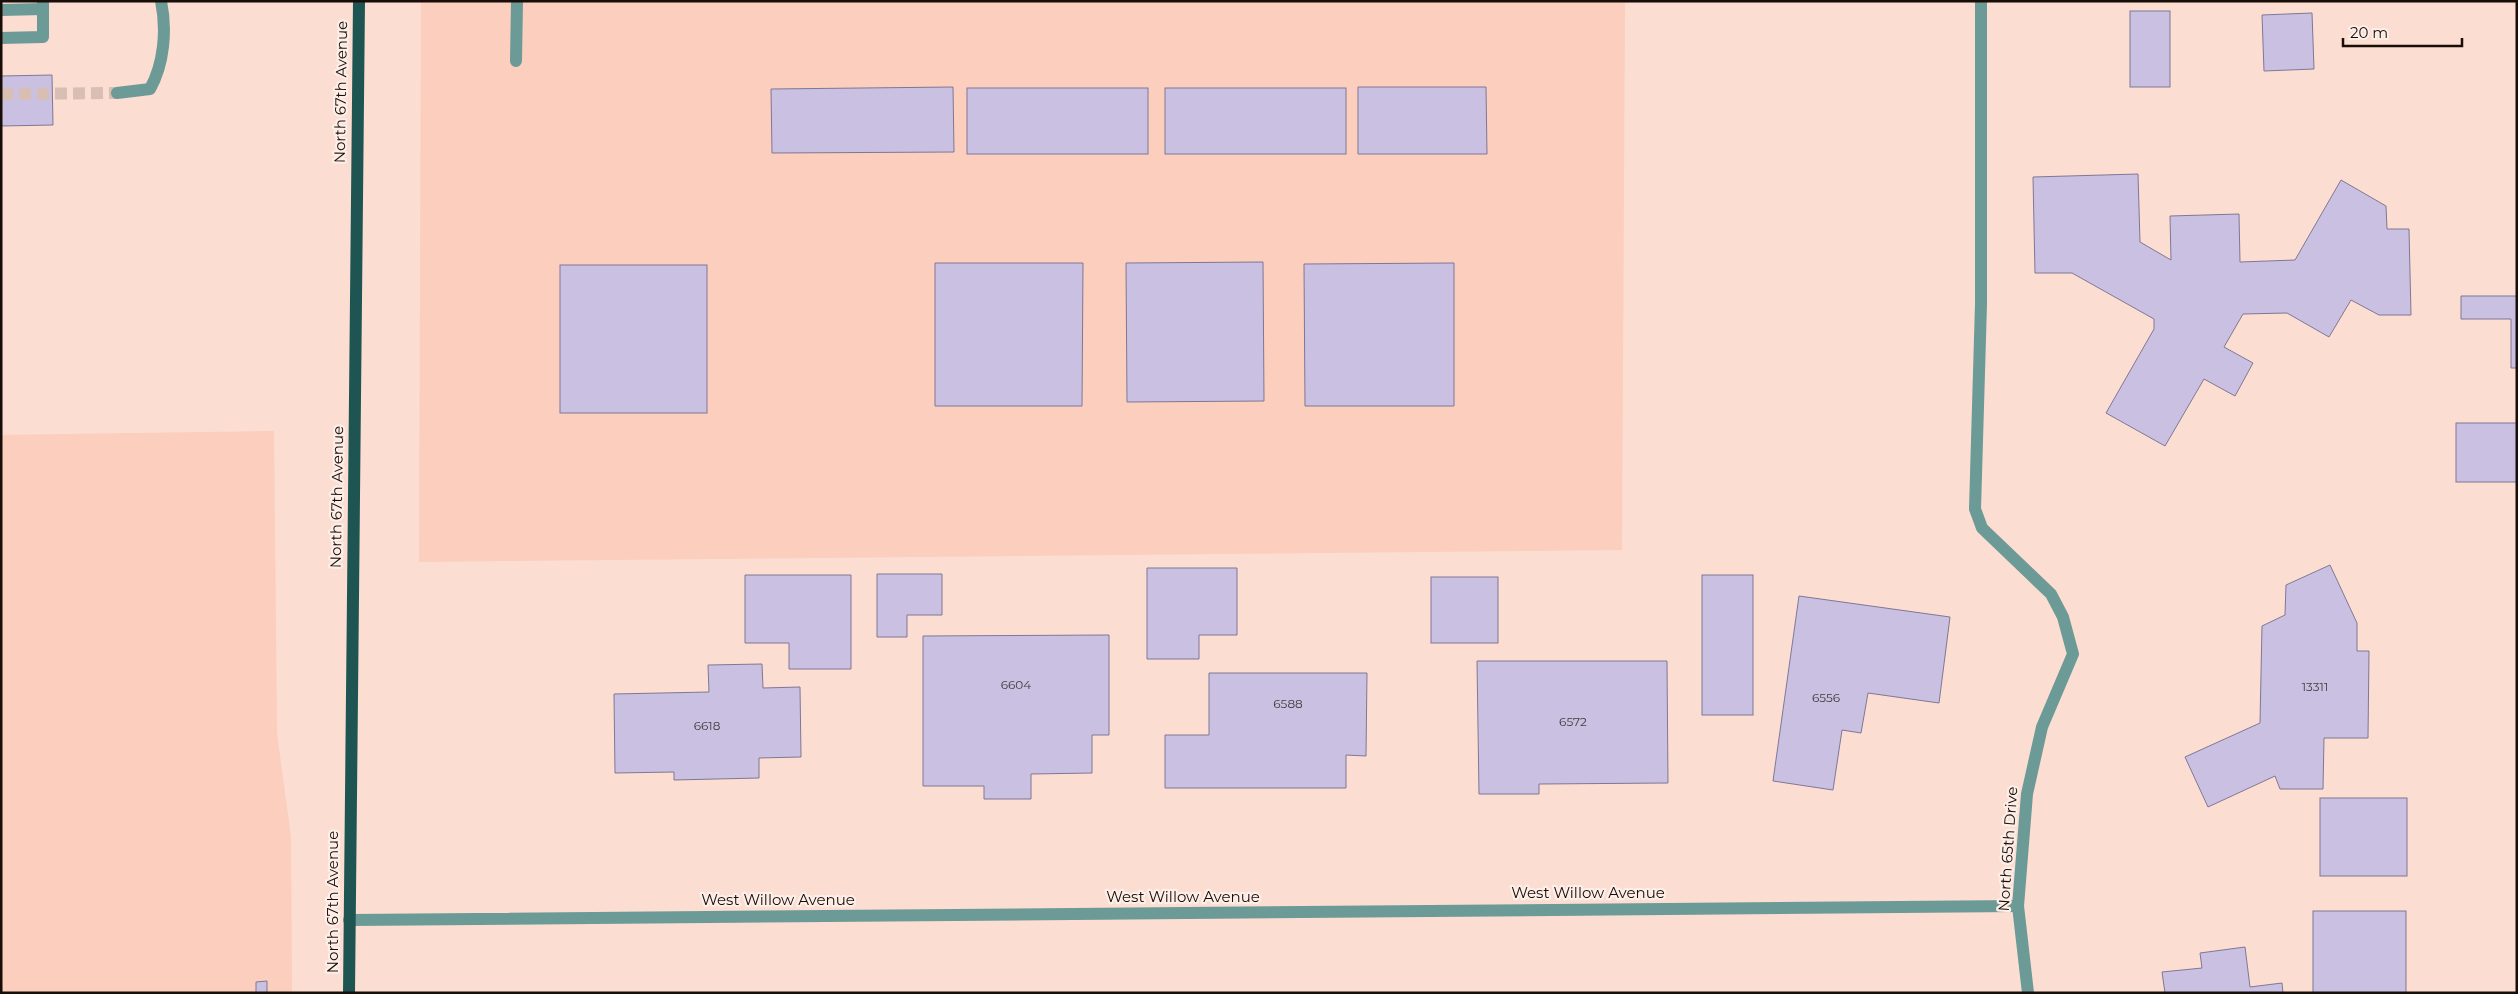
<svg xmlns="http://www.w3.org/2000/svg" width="2518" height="994" font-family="Montserrat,sans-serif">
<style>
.built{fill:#fbcebd}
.building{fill:#cac0e1;stroke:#807795}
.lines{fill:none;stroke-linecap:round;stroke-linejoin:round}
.minor-tunnel{stroke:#d9beb4;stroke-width:12;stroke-dasharray:12 6;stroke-linecap:butt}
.minor{stroke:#6b9a97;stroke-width:12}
.major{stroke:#1e5553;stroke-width:12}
.labels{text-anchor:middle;stroke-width:4.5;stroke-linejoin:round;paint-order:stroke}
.number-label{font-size:12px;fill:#453a3e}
.street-label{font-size:15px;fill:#190d08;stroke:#fdeee8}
</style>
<rect width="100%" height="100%" fill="#fbddd2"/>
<g class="built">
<path d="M421,1H1625L1622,550L419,562Z"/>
<path d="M274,431L277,733L291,837L292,993H1V435Z"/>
</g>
<g class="building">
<rect x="2130" y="11" width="40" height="76"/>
<path d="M2312,13L2314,69L2264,71L2262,15Z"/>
<path d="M52,75L53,125L1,126V76Z"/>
<path d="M953,87L954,152L772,153L771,89Z"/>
<path d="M1358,87H1486L1487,154H1358Z"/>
<rect x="967" y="88" width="181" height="66"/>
<rect x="1165" y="88" width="181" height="66"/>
<path d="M2138,174L2140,242L2171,260L2170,216L2239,214L2240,262L2295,260L2341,180L2386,206L2387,229H2409L2411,315H2379L2351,300L2329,337L2287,313L2243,314L2224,347L2253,363L2235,396L2204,379L2165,446L2106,413L2154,329V319L2072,273H2035L2033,177Z"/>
<path d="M1263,262L1264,401L1127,402L1126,263Z"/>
<path d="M935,263H1083L1082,406H935Z"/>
<path d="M1454,263V406H1305L1304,264Z"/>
<rect x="560" y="265" width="147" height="148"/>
<path d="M2461,296H2517V368H2511V319H2461Z"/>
<rect x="2456" y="423" width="61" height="59"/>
<path d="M2330,565L2357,623V651H2369L2368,738H2324L2323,789H2280L2275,776L2208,807L2185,757L2260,723L2262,626L2285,615L2286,585Z"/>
<path d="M1147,568H1237V635H1199V659H1147Z"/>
<path d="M877,574H942V615H907V637H877Z"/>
<path d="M745,575H851V669H789V643H745Z"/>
<rect x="1702" y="575" width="51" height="140"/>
<rect x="1431" y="577" width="67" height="66"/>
<path d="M1799,596L1950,617L1939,703L1868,693L1861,733L1842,730L1833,790L1773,781Z"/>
<path d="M1109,635V735H1092V773L1031,774V799H984V786H923V636Z"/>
<path d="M1477,661H1667L1668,783L1539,784V794H1479Z"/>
<path d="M762,664L763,688L800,687L801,757L759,758V778L674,780V772L615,773L614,694L709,692L708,665Z"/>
<path d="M1209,673H1367L1366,756L1346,755V788H1165V735H1209Z"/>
<rect x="2320" y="798" width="87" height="78"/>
<rect x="2313" y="911" width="93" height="82"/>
<path d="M2245,947L2250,987L2282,983L2283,993H2165L2162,972L2202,968L2200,953Z"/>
<path d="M267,981V993H256V982Z"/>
</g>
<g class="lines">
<path class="minor-tunnel" d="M1,94L117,93"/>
<g class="minor">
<path d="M1981,1V304L1975,509L1982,528L2051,594L2063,617L2073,654L2042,727L2027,794L2018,906L2028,993"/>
<path d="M1,10L43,9"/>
<path d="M1,38L43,37V1"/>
<path d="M516,61L517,1"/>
<path d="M117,93L150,89C164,64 167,30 161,1"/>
<path d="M349,920L2018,906"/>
</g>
<path class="major" d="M349,993L359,1"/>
</g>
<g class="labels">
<g class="number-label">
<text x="1016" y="689">6604</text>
<text x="2315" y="691">13311</text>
<text x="1826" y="702">6556</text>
<text x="1288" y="708">6588</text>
<text x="1573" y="726">6572</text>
<text x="707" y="730">6618</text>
</g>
<g class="street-label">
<text transform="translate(341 92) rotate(-89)" y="5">North 67th Avenue</text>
<text transform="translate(337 497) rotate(-89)" y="5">North 67th Avenue</text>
<text transform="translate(2008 849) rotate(-86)" y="5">North 65th Drive</text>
<text x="1588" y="898">West Willow Avenue</text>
<text x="1183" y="902">West Willow Avenue</text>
<text x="778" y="905">West Willow Avenue</text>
<text transform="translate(333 902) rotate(-90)" y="5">North 67th Avenue</text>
</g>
</g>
<rect width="2518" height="994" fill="none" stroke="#190d08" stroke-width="5"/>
<path d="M2343 38v8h119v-8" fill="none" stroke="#190d08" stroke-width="2.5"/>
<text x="2350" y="38" font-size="15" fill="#190d08" stroke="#fdeee8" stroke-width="4" paint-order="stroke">20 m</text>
</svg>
